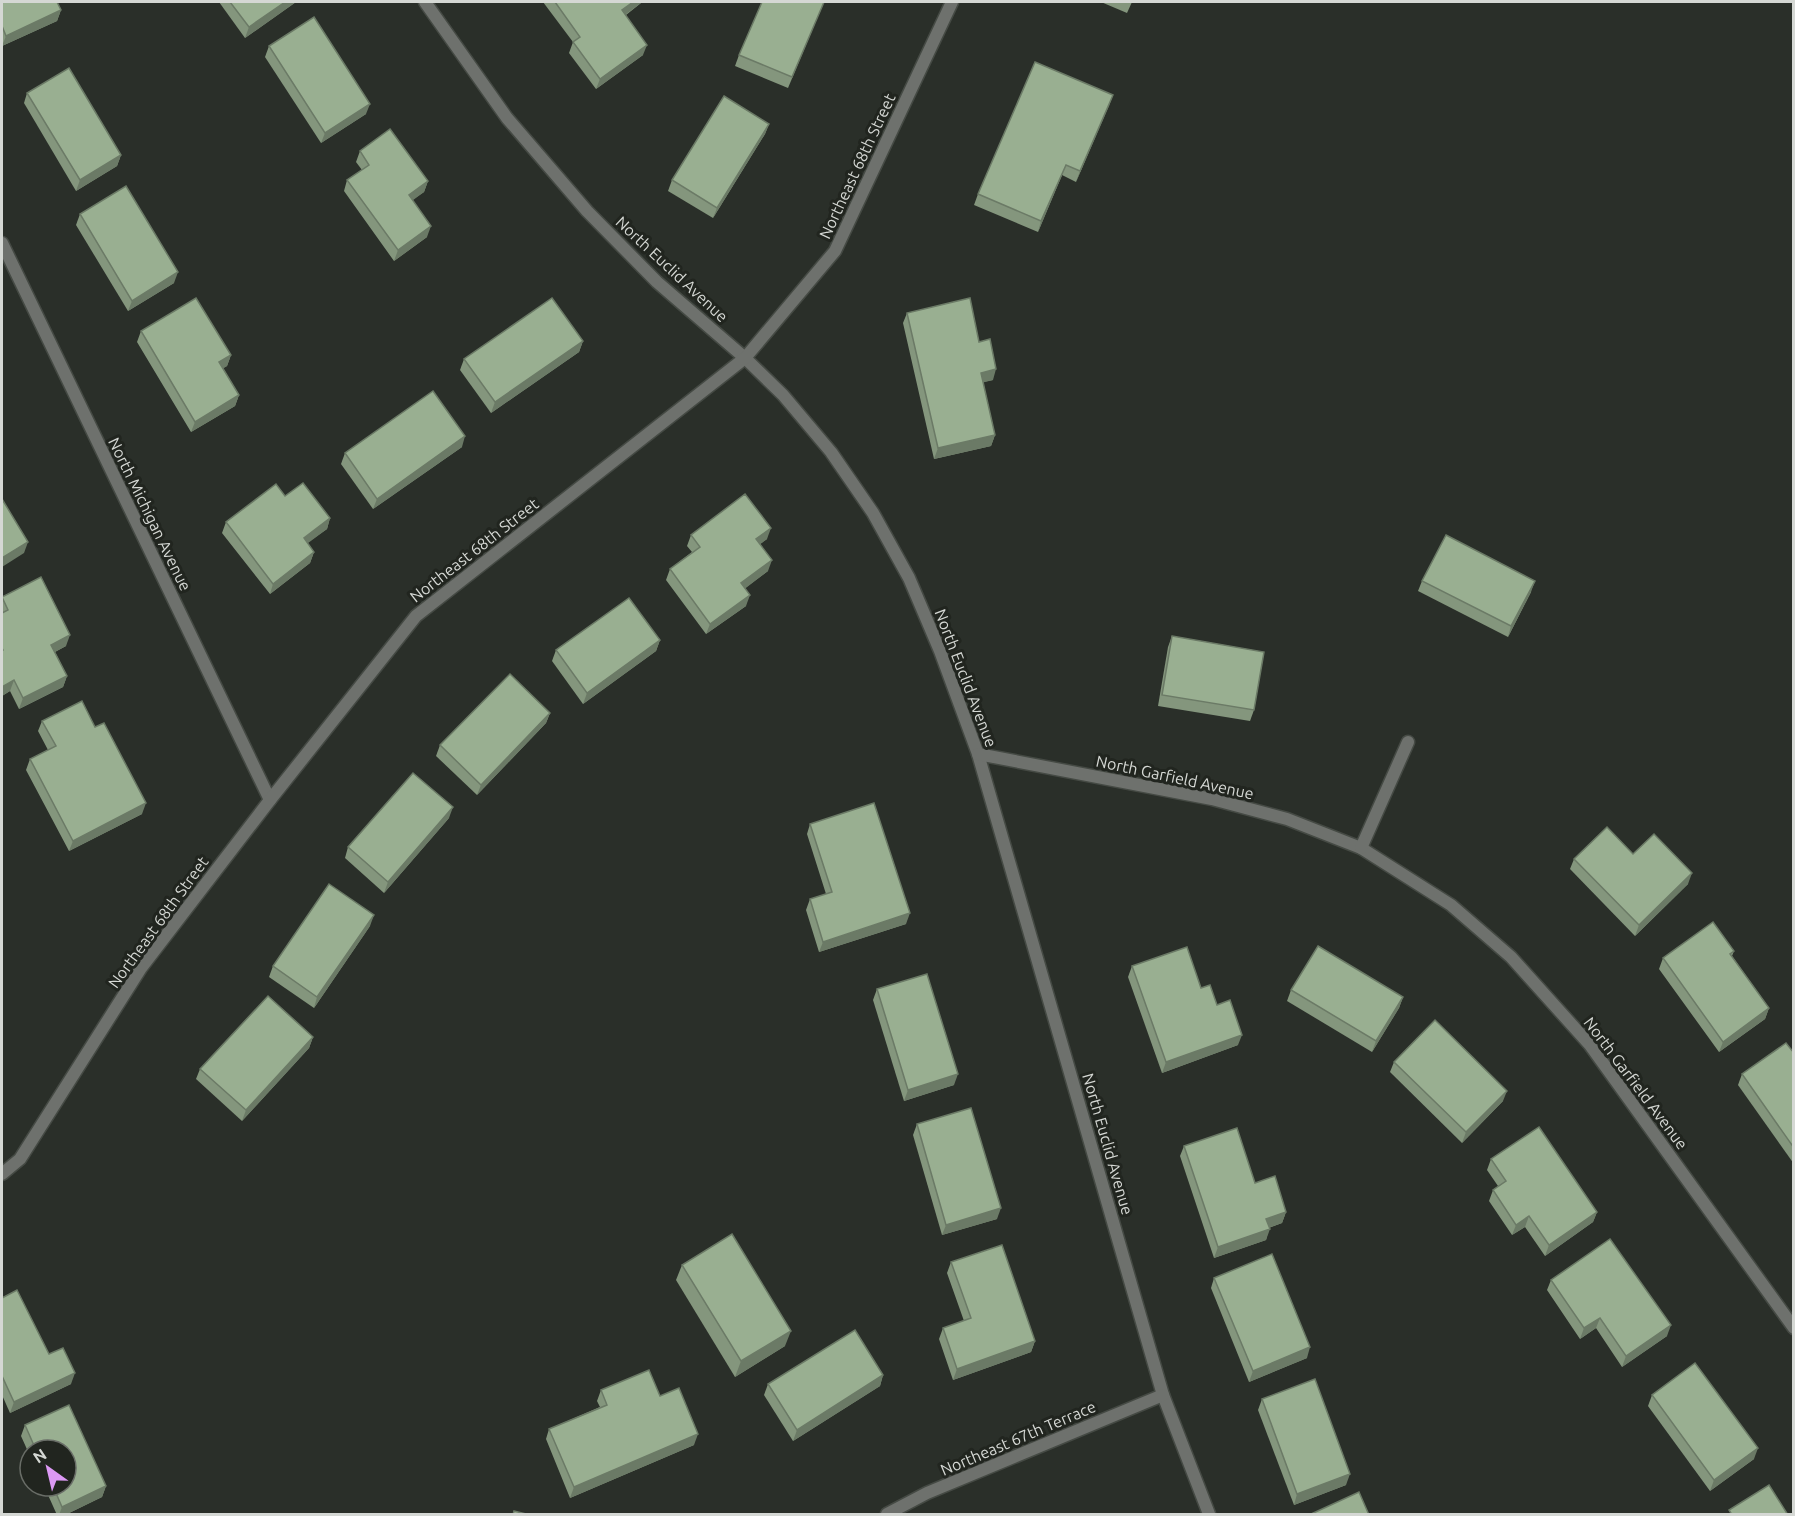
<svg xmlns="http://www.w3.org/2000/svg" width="1795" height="1516" font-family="Ubuntu,sans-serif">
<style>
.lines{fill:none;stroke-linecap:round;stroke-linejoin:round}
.minor-casing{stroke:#454a44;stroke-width:15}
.minor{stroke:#6e716d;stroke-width:12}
.wall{fill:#84967d}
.shaded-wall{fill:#6b7a66}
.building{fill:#99af91;stroke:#6b7a66;stroke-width:1.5}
.labels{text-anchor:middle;stroke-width:6;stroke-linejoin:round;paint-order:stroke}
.street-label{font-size:16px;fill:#d5d8d4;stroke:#21251f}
</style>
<rect width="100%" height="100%" fill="#2a2f29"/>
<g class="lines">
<defs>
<g id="minor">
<path d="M425,2L507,118L587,211L657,282L745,358L783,395L831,452L873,513L909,578L940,651L978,754L1163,1395L1209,1514"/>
<path d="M2,243L270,800"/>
<path d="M978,754L1212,799L1287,819L1361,848L1451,905L1511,957L1590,1045L1794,1328"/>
<path d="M1361,848L1408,742"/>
<path d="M2,1174L20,1159L141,968L270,800L416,616L745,358L835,251L952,2"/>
<path d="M887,1514L927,1493L1163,1395"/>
</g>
</defs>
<use href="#minor" class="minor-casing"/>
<use href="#minor" class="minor"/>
</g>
<g class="wall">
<path d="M2,2L61,10L57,21L2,46Z"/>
<path d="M219,2H296L245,38Z"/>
<path d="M543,2H642L641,3L626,15L643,55L596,89L569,53L573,42Z"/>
<path d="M824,2L788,88L735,66L739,55Z"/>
<path d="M1101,2H1132L1127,13Z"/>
<path d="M269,46L366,114L321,143L265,57Z"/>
<path d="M27,93L121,155L117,166L76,191L24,103Z"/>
<path d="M1113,95L1076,182L1062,175L1038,232L974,205L978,194Z"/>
<path d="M769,124L765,134L713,218L668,191L672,180Z"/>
<path d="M360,151L428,181L424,192L412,200L427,237L394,261L344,191L347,180L362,170L356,162Z"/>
<path d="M80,214L174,283L128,311L76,225Z"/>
<path d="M907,313L979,342L993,380L983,382L995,435L991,446L934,459L903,323Z"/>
<path d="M141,331L231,355L227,366L223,368L239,395L235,406L191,432L137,342Z"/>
<path d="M583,341L579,352L491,413L460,370L464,359Z"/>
<path d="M462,447L373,509L341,464L345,453Z"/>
<path d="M285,496L330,518L327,529L307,543L314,552L310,563L270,594L222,533L226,522Z"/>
<path d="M691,535L767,539L760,544L768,571L745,588L746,606L706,634L666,580L670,569L692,552L687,546Z"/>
<path d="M1422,581L1531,592L1508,637L1418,591Z"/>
<path d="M2,597L66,646L55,652L67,676L63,687L19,709L10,691L2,696Z"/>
<path d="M1172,636L1254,710L1250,721L1158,706L1168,647Z"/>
<path d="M660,640L656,651L583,704L552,661L556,650Z"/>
<path d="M550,713L546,723L477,795L436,756L440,745Z"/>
<path d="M42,721L95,727L142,814L69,851L26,770L30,759L48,750L38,731Z"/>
<path d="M449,818L384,893L345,858L348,847Z"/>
<path d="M810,824L906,924L819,952L806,910L810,899L826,894L807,834Z"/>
<path d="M1633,854L1688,884L1635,936L1570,869L1574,859Z"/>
<path d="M370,926L314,1008L269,977L273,966Z"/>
<path d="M1734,951L1732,956L1769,1008L1765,1019L1719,1052L1659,969L1663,958Z"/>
<path d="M1132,966L1201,988L1217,1005L1238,1045L1162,1073L1128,977Z"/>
<path d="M877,989L954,1085L904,1101L873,1000Z"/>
<path d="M1291,990L1403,997L1399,1008L1372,1052L1287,1001Z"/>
<path d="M313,1037L309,1048L242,1121L196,1079L200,1069Z"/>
<path d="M1794,1053V1164L1738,1085L1742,1074Z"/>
<path d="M1394,1062L1503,1101L1462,1143L1390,1072Z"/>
<path d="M917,1124L997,1219L942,1235L913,1135Z"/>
<path d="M1184,1146L1255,1183L1286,1212L1282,1223L1269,1228L1266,1240L1214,1258L1180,1156Z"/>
<path d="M1491,1159L1597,1212L1593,1222L1545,1256L1525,1227L1512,1235L1489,1201L1493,1190L1498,1186L1487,1170Z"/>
<path d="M951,1262L1035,1341L1031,1352L953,1380L939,1339L943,1328L964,1321L947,1273Z"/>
<path d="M682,1265L785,1346L735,1377L676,1280Z"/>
<path d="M1214,1278L1307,1358L1249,1382L1211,1288Z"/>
<path d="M1551,1280L1667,1336L1622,1367L1596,1328L1580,1339L1547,1290Z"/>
<path d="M2,1298L71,1384L10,1413L2,1395Z"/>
<path d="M883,1375L880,1386L793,1441L764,1395L768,1384Z"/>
<path d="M601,1390L660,1396L694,1445L570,1498L546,1439L549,1429L600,1407L597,1401Z"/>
<path d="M1652,1395L1754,1459L1710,1491L1648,1406Z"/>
<path d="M1262,1399L1346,1485L1294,1505L1258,1410Z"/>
<path d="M69,1405L106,1486L102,1497L65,1515H57L44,1486H66V1450H30V1456L21,1436L25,1425Z"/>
</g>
<g class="shaded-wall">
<path d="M285,2H296L245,38L249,27Z"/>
<path d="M633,2H642L641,3L618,20L622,10Z"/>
<path d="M61,10L57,21L2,46L6,36Z"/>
<path d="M647,45L643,55L596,89L600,79Z"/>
<path d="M1113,95L1109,106L1076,182L1080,171Z"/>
<path d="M370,104L366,114L321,143L325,133Z"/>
<path d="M769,124L765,134L713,218L717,208Z"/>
<path d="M121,155L117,166L76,191L80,180Z"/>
<path d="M1066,165L1062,175L1038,232L1041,221Z"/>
<path d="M428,181L424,192L405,206L409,195Z"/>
<path d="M431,226L427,237L394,261L398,250Z"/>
<path d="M178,272L174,283L128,311L132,301Z"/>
<path d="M583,341L579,352L491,413L495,402Z"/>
<path d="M231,355L227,366L216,373L219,362Z"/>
<path d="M996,369L993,380L977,384L981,373Z"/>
<path d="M239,395L235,406L191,432L195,422Z"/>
<path d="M995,435L991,446L934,459L938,448Z"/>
<path d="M465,436L462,447L373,509L377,499Z"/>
<path d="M330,518L327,529L300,549L304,538Z"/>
<path d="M771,528L767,539L752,550L756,539Z"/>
<path d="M28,542L24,553L2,567V558Z"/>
<path d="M314,552L310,563L270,594L273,584Z"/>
<path d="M772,560L768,571L738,594L741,583Z"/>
<path d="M1535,581L1531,592L1508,637L1511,626Z"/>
<path d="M750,595L746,606L706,634L710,624Z"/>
<path d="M70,635L66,646L47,656L51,645Z"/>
<path d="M660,640L656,651L583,704L587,693Z"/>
<path d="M67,676L63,687L19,709L23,698Z"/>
<path d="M14,680L10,691L2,696V687Z"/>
<path d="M550,713L546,723L477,795L481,785Z"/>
<path d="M146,803L142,814L69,851L73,841Z"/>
<path d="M453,807L449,818L384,893L388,882Z"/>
<path d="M1692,873L1688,884L1635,936L1639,925Z"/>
<path d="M910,913L906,924L819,952L823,942Z"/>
<path d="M374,915L370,926L314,1008L317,997Z"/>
<path d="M1403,997L1399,1008L1372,1052L1376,1041Z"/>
<path d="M1769,1008L1765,1019L1719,1052L1723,1042Z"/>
<path d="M1242,1035L1238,1045L1162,1073L1166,1062Z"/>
<path d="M313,1037L309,1048L242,1121L246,1110Z"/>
<path d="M958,1074L954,1085L904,1101L908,1090Z"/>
<path d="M1507,1091L1503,1101L1462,1143L1466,1132Z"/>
<path d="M1001,1208L997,1219L942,1235L946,1225Z"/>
<path d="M1286,1212L1282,1223L1262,1230L1266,1219Z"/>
<path d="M1597,1212L1593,1222L1545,1256L1549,1245Z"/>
<path d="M1529,1216L1525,1227L1512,1235L1516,1225Z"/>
<path d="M1270,1229L1266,1240L1214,1258L1218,1247Z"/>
<path d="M1600,1318L1596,1328L1580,1339L1584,1328Z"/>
<path d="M1671,1325L1667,1336L1622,1367L1626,1356Z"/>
<path d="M791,1331L785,1346L735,1377L741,1361Z"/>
<path d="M1035,1341L1031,1352L953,1380L957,1369Z"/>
<path d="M1310,1347L1307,1358L1249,1382L1253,1371Z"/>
<path d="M75,1373L71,1384L10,1413L14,1402Z"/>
<path d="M883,1375L880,1386L793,1441L797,1430Z"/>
<path d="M698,1434L694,1445L570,1498L574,1487Z"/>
<path d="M1758,1448L1754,1459L1710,1491L1714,1480Z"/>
<path d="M1350,1474L1346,1485L1294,1505L1297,1494Z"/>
<path d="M106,1486L102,1497L65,1515H59L62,1507Z"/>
</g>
<g class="building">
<path d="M2,2H57L61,10L6,36L2,26Z"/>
<path d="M230,2H285L249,27Z"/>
<path d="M555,2H633L622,10L647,45L600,79L573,42L580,37Z"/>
<path d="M762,2H824L792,77L739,55Z"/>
<path d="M314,17L370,104L325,133L269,46Z"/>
<path d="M1035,62L1113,95L1080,171L1066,165L1041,221L978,194Z"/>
<path d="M69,68L121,155L80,180L27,93Z"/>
<path d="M724,96L769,124L717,208L672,180Z"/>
<path d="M390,129L428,181L409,195L431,226L398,250L347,180L369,165L360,151Z"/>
<path d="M126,186L178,272L132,301L80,214Z"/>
<path d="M196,298L231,355L219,362L239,395L195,422L141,331Z"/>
<path d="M552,298L583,341L495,402L464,359Z"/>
<path d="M970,298L979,342L990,339L996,369L981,373L995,435L938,448L907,313Z"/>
<path d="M433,391L465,436L377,499L345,453Z"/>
<path d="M303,483L330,518L304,538L314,552L273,584L226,522L276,484L285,496Z"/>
<path d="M745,494L771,528L756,539L772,560L741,583L750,595L710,624L670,569L700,547L691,535Z"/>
<path d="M2,499L28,542L2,558Z"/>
<path d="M1446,535L1535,581L1511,626L1422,581Z"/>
<path d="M41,577L70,635L51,645L67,676L23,698L14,680L2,687V651L3,650L2,648V613L8,610L2,597Z"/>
<path d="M629,598L660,640L587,693L556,650Z"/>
<path d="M1172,636L1264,652L1254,710L1162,695Z"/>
<path d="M510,674L550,713L481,785L440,745Z"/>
<path d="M82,701L95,727L104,723L146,803L73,841L30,759L56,746L42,721Z"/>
<path d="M413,773L453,807L388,882L348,847Z"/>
<path d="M874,803L910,913L823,942L810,899L832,892L810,824Z"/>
<path d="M1607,827L1633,854L1654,834L1692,873L1639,925L1574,859Z"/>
<path d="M329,884L374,915L317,997L273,966Z"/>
<path d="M1713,922L1734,951L1730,954L1769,1008L1723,1042L1663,958Z"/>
<path d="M1318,946L1403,997L1376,1041L1291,990Z"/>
<path d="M1187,947L1201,988L1210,985L1217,1005L1230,1000L1242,1035L1166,1062L1132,966Z"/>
<path d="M927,974L958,1074L908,1090L877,989Z"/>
<path d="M268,996L313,1037L246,1110L200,1069Z"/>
<path d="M1435,1020L1507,1091L1466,1132L1394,1062Z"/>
<path d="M1786,1043L1794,1053V1148L1742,1074Z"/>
<path d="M971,1108L1001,1208L946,1225L917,1124Z"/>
<path d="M1539,1127L1597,1212L1549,1245L1529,1216L1516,1225L1493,1190L1506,1181L1491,1159Z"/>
<path d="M1237,1128L1255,1183L1275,1176L1286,1212L1266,1219L1270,1229L1218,1247L1184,1146Z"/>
<path d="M732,1234L791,1331L741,1361L682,1265Z"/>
<path d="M1610,1239L1671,1325L1626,1356L1600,1318L1584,1328L1551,1280Z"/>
<path d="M1002,1245L1035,1341L957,1369L943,1328L971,1318L951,1262Z"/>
<path d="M1272,1254L1310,1347L1253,1371L1214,1278Z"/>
<path d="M17,1290L49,1354L63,1348L75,1373L14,1402L2,1376V1298Z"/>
<path d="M855,1330L883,1375L797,1430L768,1384Z"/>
<path d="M1695,1363L1758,1448L1714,1480L1652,1395Z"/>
<path d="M649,1370L660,1396L679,1388L698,1434L574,1487L549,1429L607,1405L601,1390Z"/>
<path d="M1315,1379L1350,1474L1297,1494L1262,1399Z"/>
<path d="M69,1405L106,1486L62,1507L53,1486H66V1450H36L25,1425Z"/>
<path d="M1769,1485L1788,1515H1732L1729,1510Z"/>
<path d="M1359,1492L1369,1515H1309Z"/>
<path d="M514,1511L530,1515H513Z"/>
</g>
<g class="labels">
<g class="street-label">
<text transform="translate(857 166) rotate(-65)" y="6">Northeast 68th Street</text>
<text transform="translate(672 269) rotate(43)" y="6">North Euclid Avenue</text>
<text transform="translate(150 514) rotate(64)" y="6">North Michigan Avenue</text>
<text transform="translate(474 550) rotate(-38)" y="6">Northeast 68th Street</text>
<text transform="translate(966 678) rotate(69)" y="6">North Euclid Avenue</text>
<text transform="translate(1175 777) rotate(12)" y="6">North Garfield Avenue</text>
<text transform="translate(158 922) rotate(-54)" y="6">Northeast 68th Street</text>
<text transform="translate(1636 1083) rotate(53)" y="6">North Garfield Avenue</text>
<text transform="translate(1108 1144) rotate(74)" y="6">North Euclid Avenue</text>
<text transform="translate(1018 1438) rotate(-23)" y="6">Northeast 67th Terrace</text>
</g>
</g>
<rect width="1795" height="1516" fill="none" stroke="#d5d8d4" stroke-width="6"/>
<g transform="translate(48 1468) rotate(326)"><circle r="28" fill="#21251f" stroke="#696d67" stroke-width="1.5"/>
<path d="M0-4.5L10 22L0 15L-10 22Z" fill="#dc99f4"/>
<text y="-9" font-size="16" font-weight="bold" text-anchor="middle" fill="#d5d8d4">N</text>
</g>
</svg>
